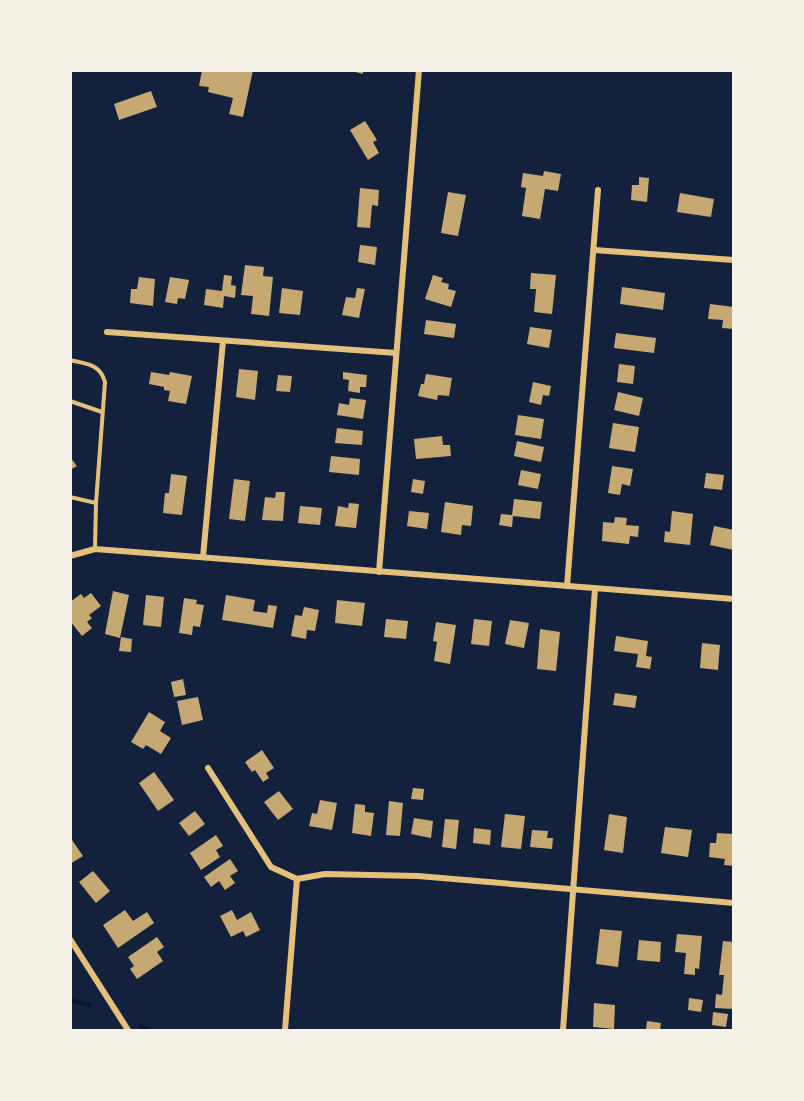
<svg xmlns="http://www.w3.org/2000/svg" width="804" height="1101" font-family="'Asap Condensed',sans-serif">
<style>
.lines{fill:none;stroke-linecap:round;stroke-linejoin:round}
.stream{stroke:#0b132b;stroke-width:4}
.building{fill:#c6a872}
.service{stroke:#e5c07b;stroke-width:4}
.minor{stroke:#e5c07b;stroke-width:6}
</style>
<rect width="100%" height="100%" fill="#14213d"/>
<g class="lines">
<g class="stream">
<path d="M70,1000L90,1005"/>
<path d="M140,1026L150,1030"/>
</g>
</g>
<g class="building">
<path d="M202,70H253L243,117L229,114L233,98L208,92L209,87L199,86Z"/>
<path d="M348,70H363V74Z"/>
<path d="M151,91L157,107L119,120L114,104Z"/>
<path d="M365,121L377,140L373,142L379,153L368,160L350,130Z"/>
<path d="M544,171L561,174L558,191L545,189L540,219L522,216L526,188L521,187L523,173L543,176Z"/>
<path d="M639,177L649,178L647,202L631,200L632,185H639Z"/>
<path d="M360,188L379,190L378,206L372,205L370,228L357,227Z"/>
<path d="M448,192L466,195L458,236L441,233Z"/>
<path d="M680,193L714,199L711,217L677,212Z"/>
<path d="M360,245L377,247L375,265L358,262Z"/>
<path d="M245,265L264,267L263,276L273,277L269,316L251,314L253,296L241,295Z"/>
<path d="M531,273L556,275L552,314L534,312L536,289H530Z"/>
<path d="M224,275L232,276L231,285L236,286L235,298L224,296L223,308L204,305L206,289L222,291Z"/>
<path d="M433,275L443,278L441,282L449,284L448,289L456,291L451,307L425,299Z"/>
<path d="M139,277L155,279L153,306L130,303L131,289H137Z"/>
<path d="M170,277L189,280L185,299L178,298L177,304L165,302Z"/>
<path d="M622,287L665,293L663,310L620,304Z"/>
<path d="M282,288L303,291L300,315L279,313Z"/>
<path d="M357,288L365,289L359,318L342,315L346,297L355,298Z"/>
<path d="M710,304L734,307V329L722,328L723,320L708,319Z"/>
<path d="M426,320L456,324L454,338L424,334Z"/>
<path d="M530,327L552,330L549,348L527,344Z"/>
<path d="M616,333L656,338L654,353L614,348Z"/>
<path d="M619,364L635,366L633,384L617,382Z"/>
<path d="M239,369L258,371L255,400L236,397Z"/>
<path d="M151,372L169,375L170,372L192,376L186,404L168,401L170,391L164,390V387L149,384Z"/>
<path d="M343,372L367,375L366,387H360V393L348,391L349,380L343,379Z"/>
<path d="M426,374L452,378L449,396L438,395L437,400L418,396L421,384H424Z"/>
<path d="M278,375L292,376L290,392L276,391Z"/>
<path d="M533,382L551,386L549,396L543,395L541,405L529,402Z"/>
<path d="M618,392L643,398L639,416L614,410Z"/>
<path d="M350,398L366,400L363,419L337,415L339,403L349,405Z"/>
<path d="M518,415L544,419L541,439L515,435Z"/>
<path d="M613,423L639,427L635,452L609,448Z"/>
<path d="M337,428L363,431L362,445L335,443Z"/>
<path d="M442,436L443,445H450L451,456L416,459L414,439Z"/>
<path d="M517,441L544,447L541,462L514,456Z"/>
<path d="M331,456L360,459L359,475L329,472Z"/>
<path d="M70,457L77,466L70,470Z"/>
<path d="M612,466L633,469L630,486L622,484L620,495L608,493Z"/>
<path d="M521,470L541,474L538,489L518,485Z"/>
<path d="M706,473L724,475L722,490L704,488Z"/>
<path d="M171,474L187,476L182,515L163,513L165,493H169Z"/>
<path d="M234,479L250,481L245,521L229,519Z"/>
<path d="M413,479L425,481L423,494L411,492Z"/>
<path d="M276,492H285L283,521L262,520L265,497L275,498Z"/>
<path d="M514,499L542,502L540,519L513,516L512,527L499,525L501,514L512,515Z"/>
<path d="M445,502L473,506L471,526L462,525L461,535L441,532Z"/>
<path d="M349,503L359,504L356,528L335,526L338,506L348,508Z"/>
<path d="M300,506L322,508L320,525L298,523Z"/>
<path d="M409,511L429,513L427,529L407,526Z"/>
<path d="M672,511L693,514L690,545L664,542L665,531L670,532Z"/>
<path d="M615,517L627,518L626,525L639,526L638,537L630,536L629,544L602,541L603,522L614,523Z"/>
<path d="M714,526L734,530V550L710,545Z"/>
<path d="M113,591L129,595L120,638L105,634Z"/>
<path d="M91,593L101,606L89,615L92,618L87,622L92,628L82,636L70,621V602L81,594L84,598Z"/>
<path d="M146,595L164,597L161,627L143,625Z"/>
<path d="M226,595L255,600L253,611L267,613L268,605L277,606L273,628L222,620Z"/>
<path d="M184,598L197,600L196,604L204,605L200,627L193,626L192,635L179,633Z"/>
<path d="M337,600L365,603L362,626L335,623Z"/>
<path d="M304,607L319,610L315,631L307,630L306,639L291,636L295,615L302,616Z"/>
<path d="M386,619L408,621L406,639L384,637Z"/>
<path d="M474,619L492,621L489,646L471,644Z"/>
<path d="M510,620L529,623L524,648L505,644Z"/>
<path d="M436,622L456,625L450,664L434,661L437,642L433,641Z"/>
<path d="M540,629L560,632L556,671L537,669Z"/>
<path d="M616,636L648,641L646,656L652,657L650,669L636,667L638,654L614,651Z"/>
<path d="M121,637L132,639L131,652L119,651Z"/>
<path d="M702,643L720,645L718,670L700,668Z"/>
<path d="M183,679L186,695L174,697L171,682Z"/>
<path d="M615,693L637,696L635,708L613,705Z"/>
<path d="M198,697L203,720L182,725L177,701Z"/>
<path d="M149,712L165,722L160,731L171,738L161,754L146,745L143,749L131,742Z"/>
<path d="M262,750L274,768L266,773L269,778L263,782L255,770L252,772L245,762Z"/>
<path d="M154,772L174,800L158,811L139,783Z"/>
<path d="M413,788L424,789L423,800L411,799Z"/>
<path d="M279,791L293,809L278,820L264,802Z"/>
<path d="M320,800L337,803L332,830L309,826L312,813L317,814Z"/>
<path d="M389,801L403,803L400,836L386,835Z"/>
<path d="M355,804L365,805V812L374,813L371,836L352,833Z"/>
<path d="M195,811L205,824L189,836L179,823Z"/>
<path d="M505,814L525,816L521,849L501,847Z"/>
<path d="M609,814L627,817L623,853L604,850Z"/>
<path d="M414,818L433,821L431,838L411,834Z"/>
<path d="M445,819L459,820L456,849L442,847Z"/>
<path d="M665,827L692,830L688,857L661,853Z"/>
<path d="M474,828L491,830L490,845L473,843Z"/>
<path d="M532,830L548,831L547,838H553L552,849L530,847Z"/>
<path d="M717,833L734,834V866L724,865L725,859L709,857L710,843H716Z"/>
<path d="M216,835L223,846L216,850L220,857L201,870L190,853Z"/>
<path d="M70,837L83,856L70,864Z"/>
<path d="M230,859L238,871L230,876L235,883L225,890L219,881L211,887L204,877Z"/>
<path d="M93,871L110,891L96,903L79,882Z"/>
<path d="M125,910L133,921L147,912L154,923L118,948L103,925Z"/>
<path d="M232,910L237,920L251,912L260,930L246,937L243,931L231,937L220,916Z"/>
<path d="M600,929L622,931L618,967L596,964Z"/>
<path d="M677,934L702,936L699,969L695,968V975L684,974L686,953L675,952Z"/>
<path d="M157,937L164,947L157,952L163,961L137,979L130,969L134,966L128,957Z"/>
<path d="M639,940L661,942L660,962L637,960Z"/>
<path d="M723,941L734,942V1009L715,1008L716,994L722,995L724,975H719Z"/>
<path d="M689,998L703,1000L701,1012L688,1010Z"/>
<path d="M594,1003L615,1005L614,1029L593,1027Z"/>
<path d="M713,1012L728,1014L726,1027L712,1025Z"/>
<path d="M647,1021L661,1023L660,1030H646Z"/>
</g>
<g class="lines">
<g class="service">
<path d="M70,360C87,364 100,364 105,382L96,503L95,548"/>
<path d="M70,401L102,412"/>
<path d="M70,497L96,503"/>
</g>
<g class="minor">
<path d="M594,250L734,260"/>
<path d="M107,332L396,353"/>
<path d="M70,556L95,549L734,599"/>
<path d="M203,557L223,341"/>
<path d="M379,572L419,70"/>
<path d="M567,586L598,190"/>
<path d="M208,768L271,867L297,879"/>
<path d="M297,879L325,874L418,876L734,903"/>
<path d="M70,939L128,1030"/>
<path d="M285,1030L297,879"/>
<path d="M563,1030L595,589"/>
</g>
</g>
<rect width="804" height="1101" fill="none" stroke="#f6f1e7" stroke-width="144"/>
</svg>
